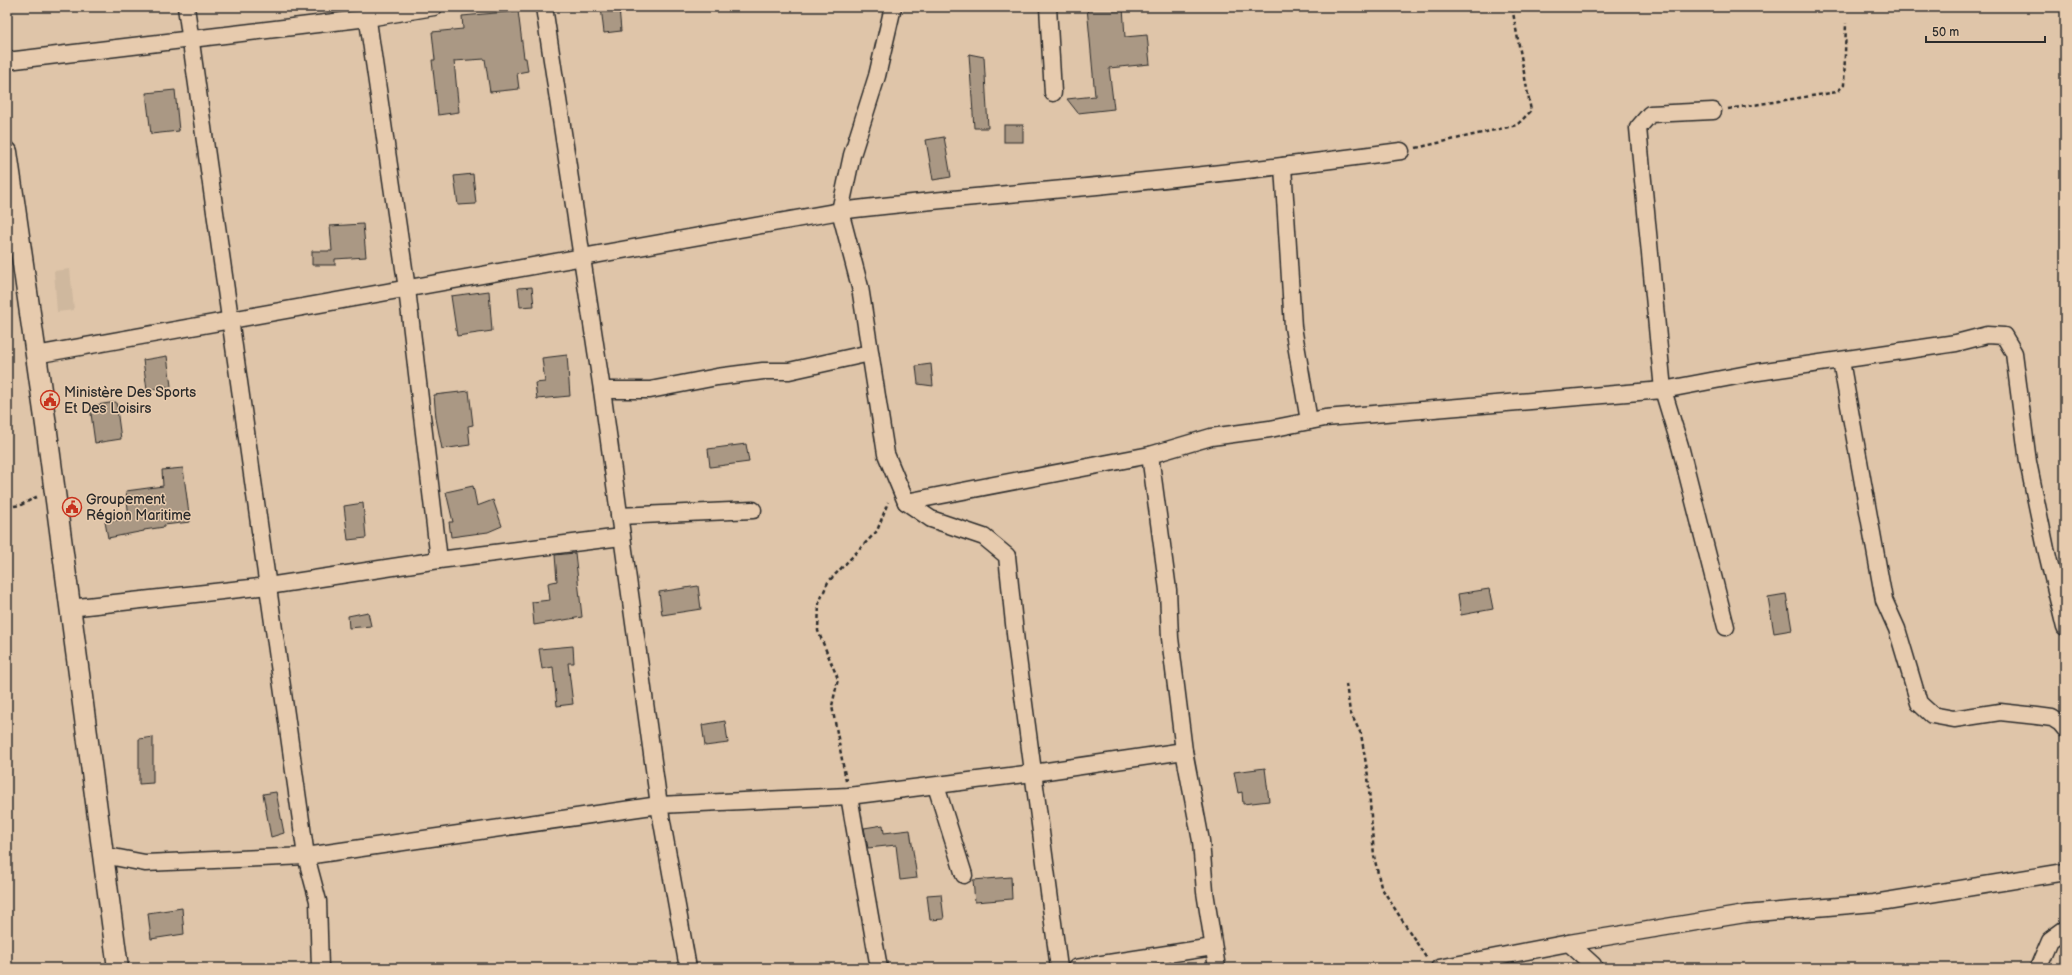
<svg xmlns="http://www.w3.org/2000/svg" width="2072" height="975" font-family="'Balsamiq Sans',sans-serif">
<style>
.built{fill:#cfb89e}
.building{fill:#aa9884;stroke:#2b2b2b}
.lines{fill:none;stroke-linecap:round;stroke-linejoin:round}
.minor-casing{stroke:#2b2b2b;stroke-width:19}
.major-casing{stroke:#2b2b2b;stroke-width:23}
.path{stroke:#2b2b2b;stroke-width:2.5;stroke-dasharray:4 3;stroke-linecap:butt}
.minor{stroke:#e7cbae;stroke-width:16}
.major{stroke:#e7cbae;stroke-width:20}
.labels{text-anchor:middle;stroke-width:3;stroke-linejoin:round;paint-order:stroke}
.poi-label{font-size:14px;fill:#2b2b2b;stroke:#e7cbae;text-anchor:start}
</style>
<rect width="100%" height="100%" fill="#dfc5a9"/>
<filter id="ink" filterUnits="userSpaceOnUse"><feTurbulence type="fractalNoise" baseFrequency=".025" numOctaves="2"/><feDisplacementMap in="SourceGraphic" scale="8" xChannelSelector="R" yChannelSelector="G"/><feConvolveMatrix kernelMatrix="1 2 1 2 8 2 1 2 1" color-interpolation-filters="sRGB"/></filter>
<g filter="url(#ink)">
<path class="built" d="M70,269L74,310L57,312L54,271Z"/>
<g class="building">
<path d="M601,7H619L621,31L604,33Z"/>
<path d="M1087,7H1123L1125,37L1147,35L1150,64L1109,68L1114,109L1078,113L1067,99L1095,96Z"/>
<path d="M518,11L524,58H526L528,71L517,73L519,89L490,92L485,59L454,61L459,112L438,115L432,60H435L432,32L463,29L462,16Z"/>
<path d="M969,54L984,57L988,128H974Z"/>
<path d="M175,90L179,131L151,134L146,93Z"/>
<rect x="1004" y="125" width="19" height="17"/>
<path d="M944,137L951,177L933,180L926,140Z"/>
<path d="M473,174L476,204L458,205L454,176Z"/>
<path d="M363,224L366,257L335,259V265H312V251H332L330,226Z"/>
<path d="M532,287L534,306L520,307L518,288Z"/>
<path d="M489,291L492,331L457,336L451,296Z"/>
<path d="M567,355L570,396L537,399L535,383L545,382L542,358Z"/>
<path d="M167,356L171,386L147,390L143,360Z"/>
<path d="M931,364L933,386L918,384L916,366Z"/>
<path d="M469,391L473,425L468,426L470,445L442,449L436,418L434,395Z"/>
<path d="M116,402L121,439L95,443L90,406Z"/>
<path d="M746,444L749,462L710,467L708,449Z"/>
<path d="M183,468L190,522L164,525V527L144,530V531L108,538L105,522L129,518L126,491L163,486L162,470Z"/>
<path d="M473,486L477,506L493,500L502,526L488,532L451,537L449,522H453L446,492Z"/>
<path d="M363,503L366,538L348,540L344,506Z"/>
<path d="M575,553L582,617L534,625L532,602L550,600L548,583L557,581L555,555Z"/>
<path d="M698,586L701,609L662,615L659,592Z"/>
<path d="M1489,589L1493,609L1461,615L1458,594Z"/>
<path d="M1786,594L1792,630L1774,633L1768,597Z"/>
<path d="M368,612L371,626L349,628L348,616Z"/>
<path d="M573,646L574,663H568L573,704L557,706L553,667L542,669L539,649Z"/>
<path d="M725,721L728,743L705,746L702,725Z"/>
<path d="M153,737V783L139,784V739Z"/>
<path d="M1265,768L1269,801L1243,804L1242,792L1238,793L1234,772Z"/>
<path d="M276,792L284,833L271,837L263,794Z"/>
<path d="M883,825L884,833L910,830L917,878L900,880L896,845L868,848L864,828Z"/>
<path d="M1011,877L1012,899L975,902L973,880Z"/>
<path d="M941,894L944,919L930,920L927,895Z"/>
<path d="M182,908L184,934L151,939L148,913Z"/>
</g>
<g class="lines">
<defs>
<g id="minor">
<path d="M186,7L306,856L318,901L320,968"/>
<path d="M366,7L407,289L439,560"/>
<path d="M544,7L602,390L659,805L688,968"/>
<path d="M893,7L877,76L852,155L840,211L860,287L886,454L906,502L931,519L984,537L1007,556L1016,643L1059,968"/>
<path d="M1048,7L1053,93"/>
<path d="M7,61L368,18L434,7"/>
<path d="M1713,111L1650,114L1638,128L1663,390L1680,446L1726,627"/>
<path d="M1283,166L1293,327L1309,421"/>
<path d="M35,355L840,211C935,199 1031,193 1126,183C1218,174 1310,163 1401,151"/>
<path d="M1841,361L1884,600L1897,629L1919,703L1932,715L1954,719L2000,712L2037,716L2052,718L2060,723L2065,729"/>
<path d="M602,390H650L717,377L763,371H789L870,353"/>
<path d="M1150,455L1168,590L1170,638L1184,751L1201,841L1205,892L1217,968"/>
<path d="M906,502L1150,455L1211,437L1270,429L1325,418L1663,390L1758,372L1956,343L1987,335L2004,336L2014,353L2028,462L2046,549L2065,628"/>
<path d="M619,516L753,510"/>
<path d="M69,608L268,586L439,560L621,537"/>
<path d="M936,786L964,875"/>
<path d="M849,796L879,968"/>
<path d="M103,855L145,863L306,856L659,805L849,796L1033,773L1184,751"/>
<path d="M1569,943L1593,965L1594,968"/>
<path d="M1076,968L1213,947"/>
<path d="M1439,968L1569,943L1745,914L1874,903L2065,872"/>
<path d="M2038,968L2050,940L2065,929"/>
</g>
<path id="major" d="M7,152L46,425L118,968"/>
</defs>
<use href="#minor" class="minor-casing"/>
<use href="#major" class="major-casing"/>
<g class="path">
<path d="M1728,109L1837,92L1844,85L1846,23"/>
<path d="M1416,148L1517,125L1531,111L1512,7"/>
<path d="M7,507L21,505L38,496"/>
<path d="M1346,684L1350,712L1361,734L1368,776L1374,856L1381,887L1427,959"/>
<path d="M846,781L832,706L838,679L818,631L819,603L828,582L877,531L888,502"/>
</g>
<use href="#minor" class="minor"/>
<use href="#major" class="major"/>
</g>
</g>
<defs>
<symbol id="civic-ring" viewBox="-11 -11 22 22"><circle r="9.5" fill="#e7cbae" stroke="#c8321e" stroke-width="1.5"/><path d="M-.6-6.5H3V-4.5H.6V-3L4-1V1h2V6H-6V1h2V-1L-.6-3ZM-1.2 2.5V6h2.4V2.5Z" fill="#c8321e"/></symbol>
</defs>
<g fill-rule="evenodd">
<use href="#civic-ring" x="39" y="389" width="22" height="22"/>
<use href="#civic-ring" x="61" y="496" width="22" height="22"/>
</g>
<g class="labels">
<g class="poi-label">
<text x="64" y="397">Ministère Des Sports<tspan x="64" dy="16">Et Des Loisirs</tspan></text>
<text x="86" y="504">Groupement<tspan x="86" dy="16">Région Maritime</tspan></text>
</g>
</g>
<rect width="2072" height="975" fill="none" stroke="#e7cbae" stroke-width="24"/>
<rect x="12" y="12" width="2048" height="951" fill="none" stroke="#2b2b2b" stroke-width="1.5" filter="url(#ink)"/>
<path d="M1926 36v6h119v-6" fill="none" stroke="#2b2b2b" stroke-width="2"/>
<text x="1932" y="36" font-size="12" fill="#2b2b2b" stroke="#e7cbae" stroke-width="3" paint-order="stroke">50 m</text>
</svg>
